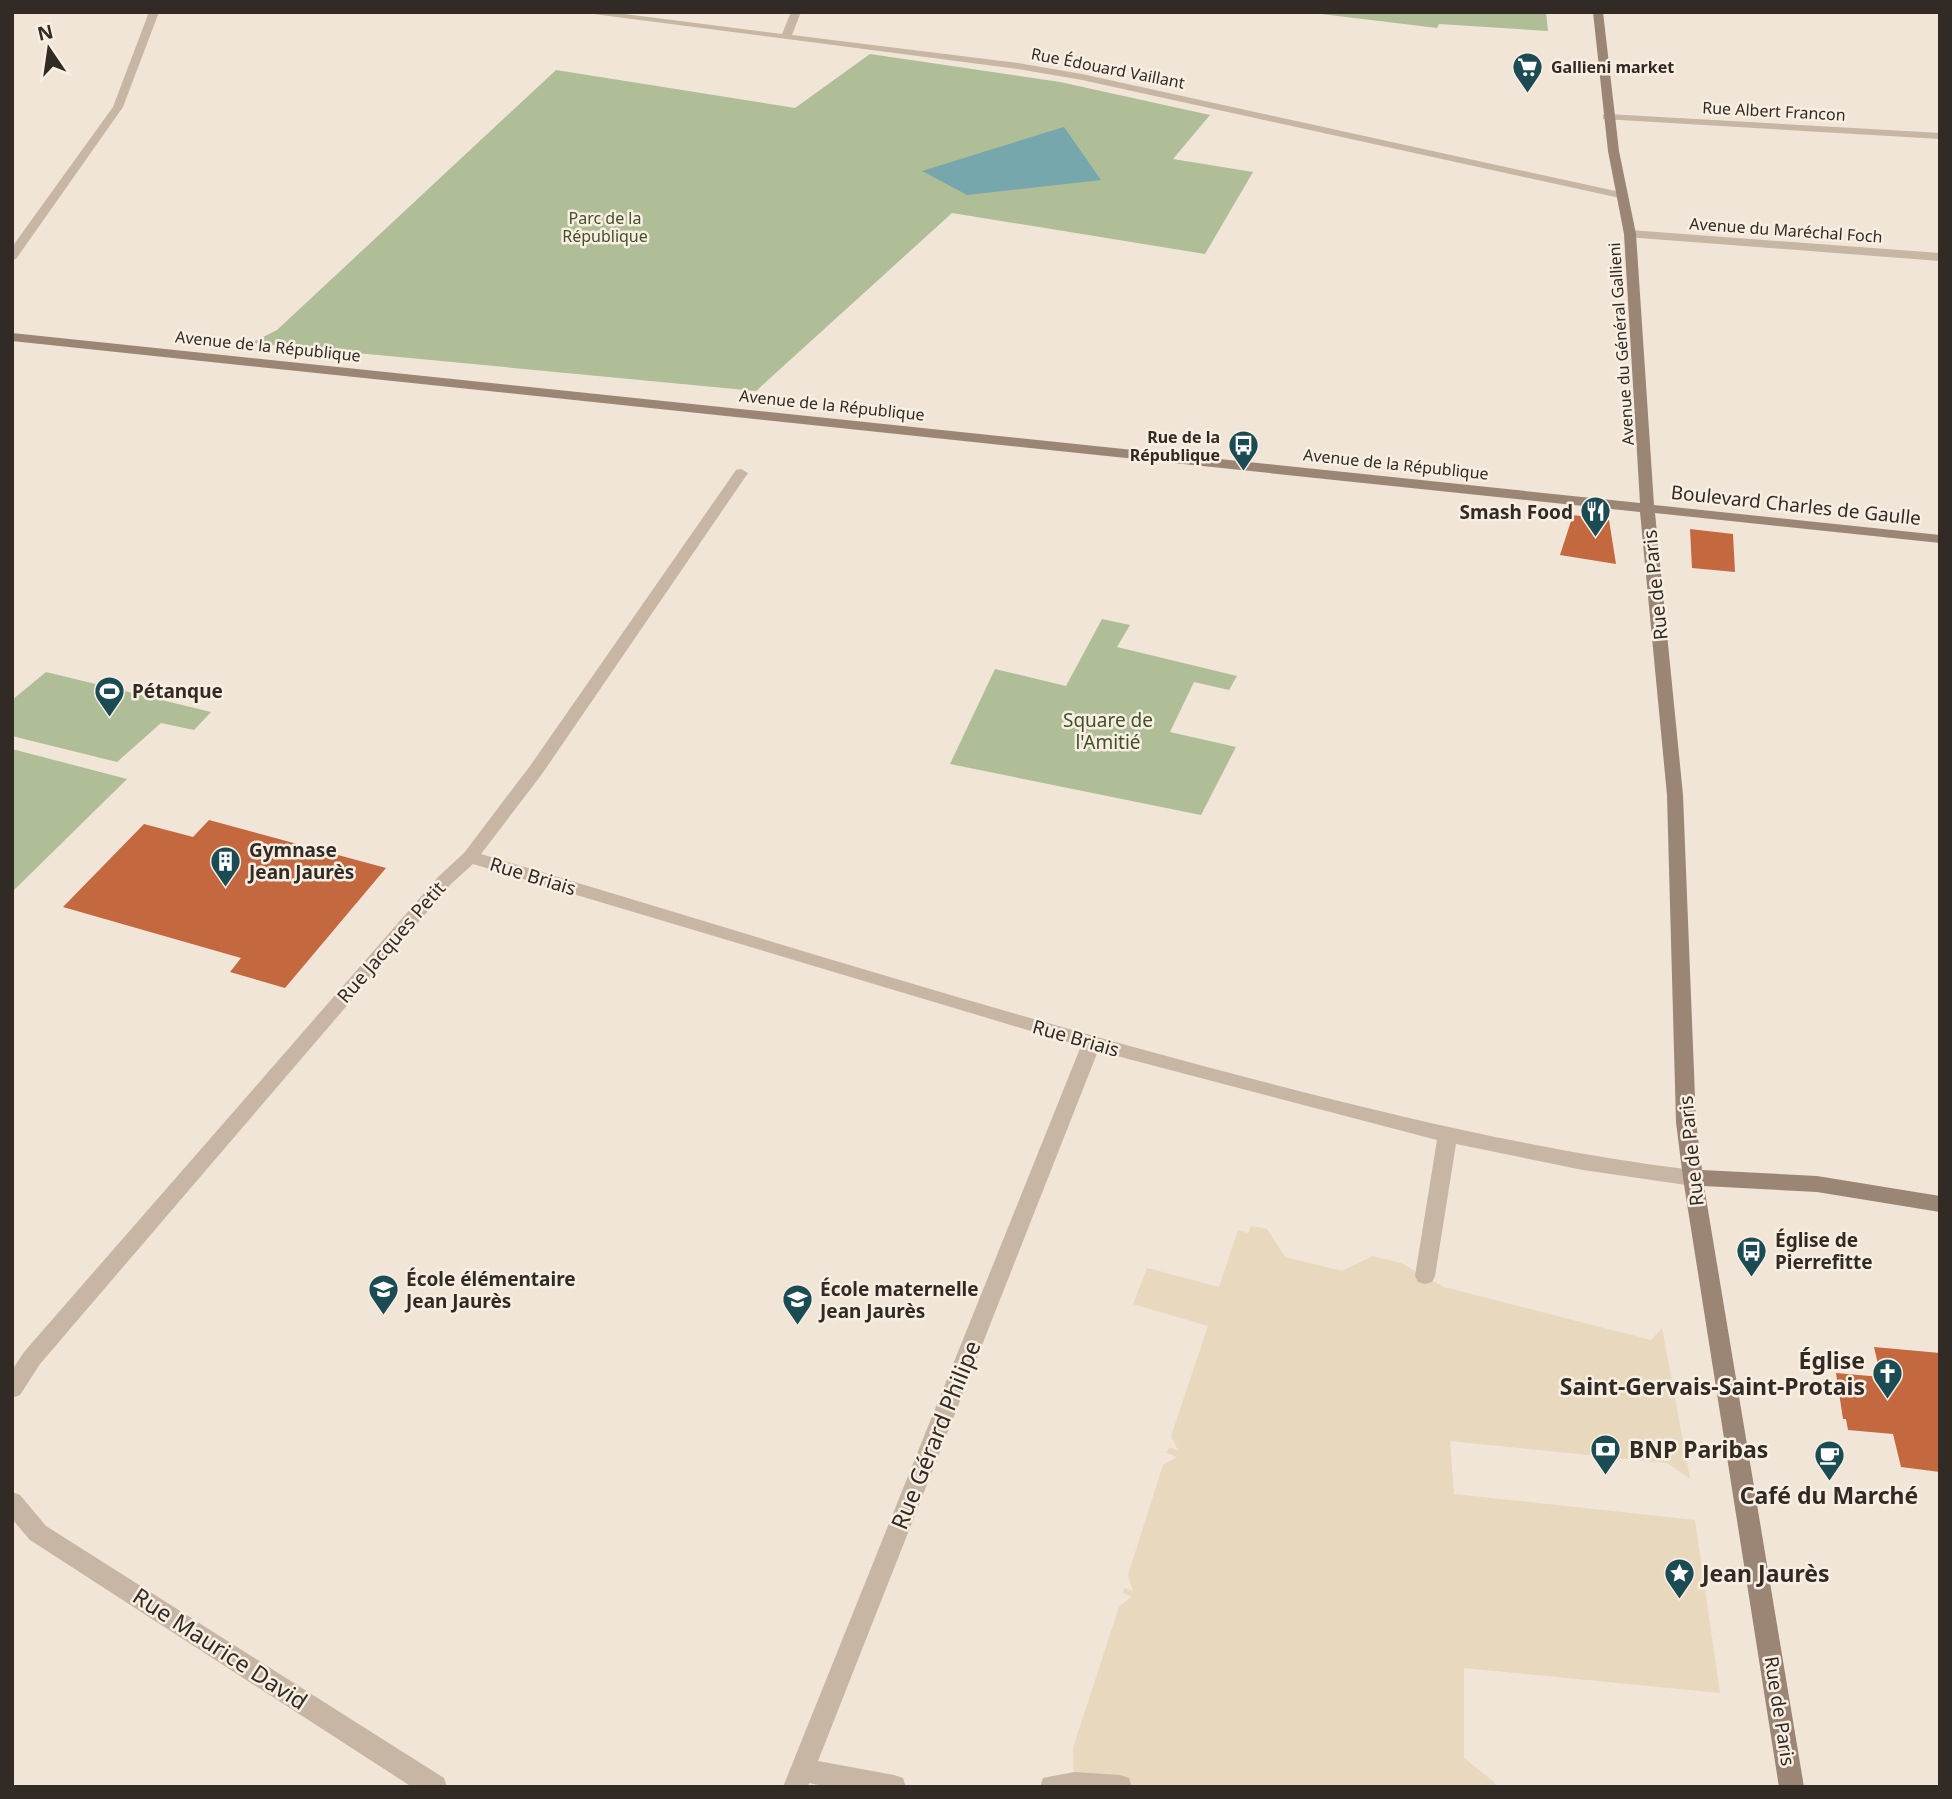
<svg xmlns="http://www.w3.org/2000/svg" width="1952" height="1799" font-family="'Noto Sans',sans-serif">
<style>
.green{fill:#afbe97}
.plaza{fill:#e8d8bd}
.water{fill:#76a7ac}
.building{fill:#c46840}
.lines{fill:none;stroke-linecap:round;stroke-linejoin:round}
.street{fill:#c7b6a3;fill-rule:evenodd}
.secondary{fill:#9b8575;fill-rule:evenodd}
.labels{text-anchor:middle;stroke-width:5;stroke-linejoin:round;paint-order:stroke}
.far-poi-label{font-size:16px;font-weight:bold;fill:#322a25;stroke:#f8efe2;text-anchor:start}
.far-street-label{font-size:16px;fill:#322a25;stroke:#f8efe2}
.far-park-label{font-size:16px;fill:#405029;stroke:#f8efe2}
.street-label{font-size:19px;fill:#322a25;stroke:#f8efe2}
.poi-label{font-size:19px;font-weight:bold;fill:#322a25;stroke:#f8efe2;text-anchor:start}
.park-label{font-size:19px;fill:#405029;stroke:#f8efe2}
.near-poi-label{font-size:23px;font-weight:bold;fill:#322a25;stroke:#f8efe2;text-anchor:start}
.near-street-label{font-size:23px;fill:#322a25;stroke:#f8efe2}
</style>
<rect width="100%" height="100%" fill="#f0e5d6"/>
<g class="green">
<path d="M1305,12H1546L1548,31L1439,24L1437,28Z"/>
<path d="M870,54L1060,82L1210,115L1173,159L1253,172L1205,254L952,213L756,391L251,343L277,330L556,70L795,108Z"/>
<path d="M1102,619L1130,625L1117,647L1237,676L1229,690L1194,682L1170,732L1236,747L1201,815L950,764L995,669L1066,686Z"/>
<path d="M46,672L211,712L194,730L161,723L117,762L12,736V700Z"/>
<path d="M12,749L127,779L12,892Z"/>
</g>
<path class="plaza" d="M1251,1226L1267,1229L1285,1257L1342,1271L1373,1256L1401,1263L1444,1287L1651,1340L1662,1328L1690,1479L1667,1463L1450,1441L1454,1494L1695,1520L1720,1693L1464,1668V1758L1494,1782L1496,1787H1120L1074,1784L1073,1748L1119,1607L1132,1596L1123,1593L1124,1588L1133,1591L1128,1575L1163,1465L1177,1457L1167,1453L1169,1448L1178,1450L1171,1436L1208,1326L1133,1304L1147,1268L1219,1287L1238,1230L1248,1233Z"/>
<path class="water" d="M1064,127L1101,180L967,195L922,171Z"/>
<g class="building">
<path d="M1573,515L1609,520L1616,564L1560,555Z"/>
<path d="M1690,529L1733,534L1735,572L1692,568Z"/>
<path d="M209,820L386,868L285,988L230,972L241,958L63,907L144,824L193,837Z"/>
<path d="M1874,1347L1940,1353V1472L1901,1467L1893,1434L1848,1430L1846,1419H1843L1836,1373L1881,1377Z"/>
</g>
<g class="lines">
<g class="street">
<path d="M149,12H159L123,107L16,259L12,260V247L113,107Z"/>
<path d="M578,12H609L782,34L791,12H801L792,35L1018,63L1082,74L1620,192L1626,195L1620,198L1082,80L1018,69Z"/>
<path d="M1607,114L1940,133V139L1603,119V115Z"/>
<path d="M1630,230L1940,253V261L1626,237V231Z"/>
<path d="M741,469L748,473L542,774L481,854C723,926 963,1002 1207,1067C1367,1109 1528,1150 1693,1170L1700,1173L1703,1178L1700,1183L1693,1186L1583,1170L1456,1144L1435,1276L1432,1282L1425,1284L1418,1282L1415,1276L1437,1140L1098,1051L818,1761L894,1775L903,1778L906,1787H828L809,1783L808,1787H783L1081,1046L473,864L451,884L40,1364L20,1395L12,1398V1370L24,1352L439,876L464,853L530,766L736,470Z"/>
<path d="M12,1492L20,1495L46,1526L444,1778L447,1787H412L30,1540L12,1519Z"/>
<path d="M1074,1772L1120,1775L1129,1778L1132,1787H1040L1043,1778Z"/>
</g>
<path class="secondary" d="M1593,12H1603L1619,151L1636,234L1654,505L1940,535V543L1655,513L1683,795L1696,1122L1702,1170L1817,1176L1940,1196V1212L1817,1192L1704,1186L1804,1787H1779L1683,1178L1676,1122L1667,795L1640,512L12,341V333L1640,503L1624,234L1608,151Z"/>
</g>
<defs>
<symbol id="supermarket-pin" viewBox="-11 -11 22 30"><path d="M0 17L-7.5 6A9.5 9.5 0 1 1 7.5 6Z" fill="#1b4c53" stroke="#f8efe2"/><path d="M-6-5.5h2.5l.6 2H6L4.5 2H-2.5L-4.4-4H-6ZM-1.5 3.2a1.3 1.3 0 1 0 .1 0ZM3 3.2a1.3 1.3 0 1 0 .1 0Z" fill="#fff"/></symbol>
<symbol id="bus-pin" viewBox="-11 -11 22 30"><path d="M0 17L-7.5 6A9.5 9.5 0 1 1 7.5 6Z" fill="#1b4c53" stroke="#f8efe2"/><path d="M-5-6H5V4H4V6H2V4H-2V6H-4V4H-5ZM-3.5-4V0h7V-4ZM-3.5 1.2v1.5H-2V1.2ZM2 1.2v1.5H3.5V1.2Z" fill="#fff"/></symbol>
<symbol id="restaurant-pin" viewBox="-11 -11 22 30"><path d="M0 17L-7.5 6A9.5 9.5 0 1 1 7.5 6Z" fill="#1b4c53" stroke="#f8efe2"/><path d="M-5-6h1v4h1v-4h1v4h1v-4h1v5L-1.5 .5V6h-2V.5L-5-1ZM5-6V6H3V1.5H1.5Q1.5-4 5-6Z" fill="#fff"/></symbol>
<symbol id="stadium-pin" viewBox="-11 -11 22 30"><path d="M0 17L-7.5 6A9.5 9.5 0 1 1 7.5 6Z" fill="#1b4c53" stroke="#f8efe2"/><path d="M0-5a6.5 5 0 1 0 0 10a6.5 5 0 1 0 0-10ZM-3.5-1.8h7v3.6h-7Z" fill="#fff"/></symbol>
<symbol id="building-pin" viewBox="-11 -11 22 30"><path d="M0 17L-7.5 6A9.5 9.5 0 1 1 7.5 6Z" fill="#1b4c53" stroke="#f8efe2"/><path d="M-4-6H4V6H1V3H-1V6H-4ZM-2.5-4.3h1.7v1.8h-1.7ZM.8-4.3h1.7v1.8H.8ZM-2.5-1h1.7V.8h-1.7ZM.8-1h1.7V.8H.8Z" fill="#fff"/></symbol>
<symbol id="school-pin" viewBox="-11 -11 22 30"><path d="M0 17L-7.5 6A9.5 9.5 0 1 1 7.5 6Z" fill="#1b4c53" stroke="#f8efe2"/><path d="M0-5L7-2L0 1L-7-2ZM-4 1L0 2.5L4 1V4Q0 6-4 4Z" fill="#fff"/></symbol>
<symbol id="church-pin" viewBox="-11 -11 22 30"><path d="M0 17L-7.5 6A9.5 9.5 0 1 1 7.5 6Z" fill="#1b4c53" stroke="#f8efe2"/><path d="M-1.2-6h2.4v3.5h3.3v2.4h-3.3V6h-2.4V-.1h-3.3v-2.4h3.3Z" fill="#fff"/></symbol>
<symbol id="bank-pin" viewBox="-11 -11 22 30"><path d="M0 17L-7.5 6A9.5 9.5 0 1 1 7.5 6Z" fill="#1b4c53" stroke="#f8efe2"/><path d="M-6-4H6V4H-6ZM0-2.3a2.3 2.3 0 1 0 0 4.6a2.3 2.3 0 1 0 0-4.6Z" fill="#fff"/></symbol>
<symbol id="cafe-pin" viewBox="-11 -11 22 30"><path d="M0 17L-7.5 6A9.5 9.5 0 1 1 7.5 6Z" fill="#1b4c53" stroke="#f8efe2"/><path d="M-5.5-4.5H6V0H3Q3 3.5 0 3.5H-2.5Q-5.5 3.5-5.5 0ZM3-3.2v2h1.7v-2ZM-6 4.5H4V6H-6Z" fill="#fff"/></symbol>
<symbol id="sight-pin" viewBox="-11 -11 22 30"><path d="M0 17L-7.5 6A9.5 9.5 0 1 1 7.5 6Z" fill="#1b4c53" stroke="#f8efe2"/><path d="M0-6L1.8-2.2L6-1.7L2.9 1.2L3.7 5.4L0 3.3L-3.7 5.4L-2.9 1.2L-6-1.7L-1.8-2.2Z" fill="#fff"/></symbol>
</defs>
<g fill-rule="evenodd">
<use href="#supermarket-pin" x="1510" y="50" width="35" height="47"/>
<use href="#bus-pin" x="1226" y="428" width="35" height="47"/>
<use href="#restaurant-pin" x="1578" y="494" width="35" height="47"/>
<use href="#stadium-pin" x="92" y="674" width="35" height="47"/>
<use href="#building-pin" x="208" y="844" width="35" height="47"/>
<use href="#bus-pin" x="1734" y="1234" width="35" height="47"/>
<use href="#school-pin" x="366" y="1272" width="35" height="47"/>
<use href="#school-pin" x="780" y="1282" width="35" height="47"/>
<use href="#church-pin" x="1870" y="1356" width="35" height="47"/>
<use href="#bank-pin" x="1588" y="1432" width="35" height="47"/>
<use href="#cafe-pin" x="1812" y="1438" width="35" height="47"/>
<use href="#sight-pin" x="1662" y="1556" width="35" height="47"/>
</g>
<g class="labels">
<g class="far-poi-label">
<text x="1551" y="73">Gallieni market</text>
<text x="1220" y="443" text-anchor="end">Rue de la<tspan x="1220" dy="18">République</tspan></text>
</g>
<g class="far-street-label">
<text transform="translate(1108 68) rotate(11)" y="6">Rue Édouard Vaillant</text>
<text transform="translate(1774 111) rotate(3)" y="6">Rue Albert Francon</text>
<text transform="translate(1786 230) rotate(4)" y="6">Avenue du Maréchal Foch</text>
<text transform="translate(1621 344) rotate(-94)" y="6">Avenue du Général Gallieni</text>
<text transform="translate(268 346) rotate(6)" y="6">Avenue de la République</text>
<text transform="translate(832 405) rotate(6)" y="6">Avenue de la République</text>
<text transform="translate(1396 464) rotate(6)" y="6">Avenue de la République</text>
</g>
<g class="far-park-label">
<text x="605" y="224">Parc de la<tspan x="605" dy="18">République</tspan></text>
</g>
<g class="street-label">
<text transform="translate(1796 505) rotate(6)" y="7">Boulevard Charles de Gaulle</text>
<text transform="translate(1655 585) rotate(-96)" y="7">Rue de Paris</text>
<text transform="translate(533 876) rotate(17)" y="7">Rue Briais</text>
<text transform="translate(391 942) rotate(-49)" y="7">Rue Jacques Petit</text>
<text transform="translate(1076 1038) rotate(16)" y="7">Rue Briais</text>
<text transform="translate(1691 1151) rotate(-96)" y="7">Rue de Paris</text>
<text transform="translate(1780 1711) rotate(81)" y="7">Rue de Paris</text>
</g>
<g class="poi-label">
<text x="1573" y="519" text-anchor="end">Smash Food</text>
<text x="132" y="698">Pétanque</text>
<text x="249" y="857">Gymnase<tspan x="249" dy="22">Jean Jaurès</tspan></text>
<text x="1775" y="1247">Église de<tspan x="1775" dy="22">Pierrefitte</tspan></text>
<text x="406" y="1286">École élémentaire<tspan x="406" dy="22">Jean Jaurès</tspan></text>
<text x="820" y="1296">École maternelle<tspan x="820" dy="22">Jean Jaurès</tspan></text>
</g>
<g class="park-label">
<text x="1108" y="727">Square de<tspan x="1108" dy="22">l'Amitié</tspan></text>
</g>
<g class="near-poi-label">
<text x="1865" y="1369" text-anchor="end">Église<tspan x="1865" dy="26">Saint-Gervais-Saint-Protais</tspan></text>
<text x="1629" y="1458">BNP Paribas</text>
<text x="1829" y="1504" text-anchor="middle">Café du Marché</text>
<text x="1702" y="1582">Jean Jaurès</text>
</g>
<g class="near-street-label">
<text transform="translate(936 1435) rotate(-68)" y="8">Rue Gérard Philipe</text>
<text transform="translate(220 1649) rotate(33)" y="8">Rue Maurice David</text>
</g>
</g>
<rect width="1952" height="1799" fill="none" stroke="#322a25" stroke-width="28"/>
<g transform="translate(49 49) rotate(347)" stroke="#f8efe2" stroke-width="5" paint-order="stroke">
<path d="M0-5L12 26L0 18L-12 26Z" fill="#322a25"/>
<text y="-10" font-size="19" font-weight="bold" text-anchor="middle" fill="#322a25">N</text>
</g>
</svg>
